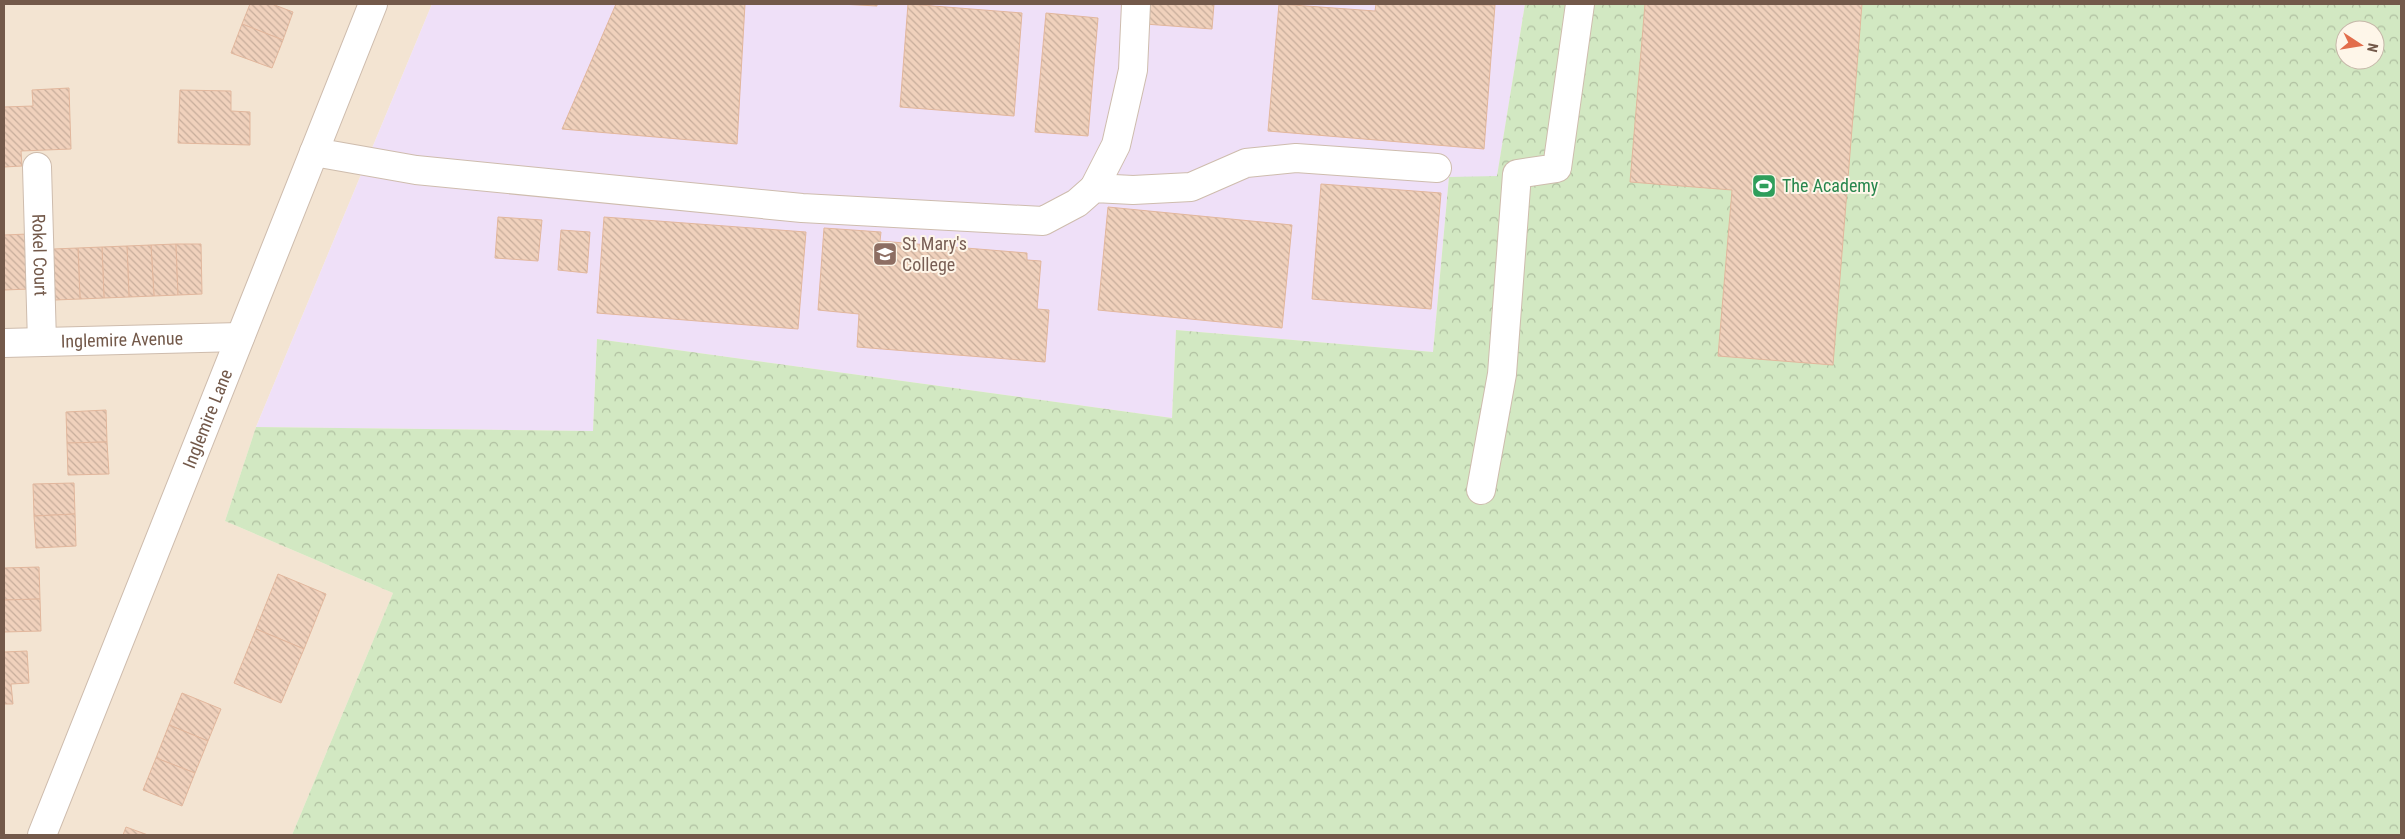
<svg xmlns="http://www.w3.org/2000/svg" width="2405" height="839" font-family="'Roboto Condensed',sans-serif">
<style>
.residential{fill:#f3e4d2}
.education{fill:#efe0f8}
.park{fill:url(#park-crowns);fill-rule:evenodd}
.building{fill:url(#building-back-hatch);stroke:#e2b79d}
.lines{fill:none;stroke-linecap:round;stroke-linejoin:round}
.minor-casing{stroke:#cebcad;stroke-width:30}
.minor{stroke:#fff;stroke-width:28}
.labels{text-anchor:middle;stroke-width:4;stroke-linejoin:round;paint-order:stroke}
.leisure-label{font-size:18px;fill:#27864d;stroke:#fef6e9;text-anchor:start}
.education-label{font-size:18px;fill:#785e54;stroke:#fef6e9;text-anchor:start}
.street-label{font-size:18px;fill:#73594a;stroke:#fef6e9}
</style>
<defs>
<pattern id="park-crowns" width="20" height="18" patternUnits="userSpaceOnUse" patternTransform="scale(1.25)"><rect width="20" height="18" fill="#d2e8c2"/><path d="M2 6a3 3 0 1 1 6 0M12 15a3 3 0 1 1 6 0" fill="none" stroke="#afbfa0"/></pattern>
<pattern id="building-back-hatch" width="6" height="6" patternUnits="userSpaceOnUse" patternTransform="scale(1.25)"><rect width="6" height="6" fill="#f0d1bc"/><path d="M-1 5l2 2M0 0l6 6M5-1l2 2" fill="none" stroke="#c7ad9b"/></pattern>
</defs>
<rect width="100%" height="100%" fill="#fbf2e3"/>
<path class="residential" d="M4,4H432L256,427L225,521L393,593L292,835H4Z"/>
<path class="education" d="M432,4H1525L1497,177H1449L1433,352L1176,330L1172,418L597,339L593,431L256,427Z"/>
<path class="park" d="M1525,4H2401V835H292L393,593L225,521L256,427L593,431L597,339L1172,418L1176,330L1433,352L1449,177L1497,176ZM2345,30H2375V60H2345Z"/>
<g class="building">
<path d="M250,4H272L293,12L283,40L242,24Z"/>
<path d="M616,4H745L737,144L562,129Z"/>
<path d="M840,4H877V6Z"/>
<path d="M908,4L1022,13L1014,116L900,107Z"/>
<path d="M1147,4H1214L1212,29L1145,24Z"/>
<path d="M1279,4L1375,11L1376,4L1495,5L1484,149L1268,131Z"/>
<path d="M1645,4H1862L1833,365L1718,356L1732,190L1630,182Z"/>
<path d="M1046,13L1098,18L1088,136L1035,132Z"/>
<path d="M242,24L283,40L272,68L231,53Z"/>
<path d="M69,88L71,149L21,151L22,166L4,167V107L33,106L32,90Z"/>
<path d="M180,90L231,91V111L250,112V145L178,143Z"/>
<path d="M1321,184L1441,193L1431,309L1312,299Z"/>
<path d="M1108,207L1292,225L1282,328L1098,310Z"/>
<path d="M498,217L542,220L538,261L495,258Z"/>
<path d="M604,217L806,232L798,329L597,313Z"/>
<path d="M824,228L881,232L880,241L1027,253V260L1041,261L1037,309L1049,310L1045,362L857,347L859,314L818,310Z"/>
<path d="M561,230L590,232L587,273L558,270Z"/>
<path d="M28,234L30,289L4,290V235Z"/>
<path d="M176,244L178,295L154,296L151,245Z"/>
<path d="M176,244H201L202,294L178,295Z"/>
<path d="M151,245L154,296L129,297L127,246Z"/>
<path d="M127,246L129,297L104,298L102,247Z"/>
<path d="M102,247L104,298L80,299L78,248Z"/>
<path d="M78,248L80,299L55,300L53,249Z"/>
<path d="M106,410L107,442L67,443L66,412Z"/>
<path d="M107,442L109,474L68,475L67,443Z"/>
<path d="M74,483L75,514L34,516L33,484Z"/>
<path d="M75,514L76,546L36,548L34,516Z"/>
<path d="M39,567L40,599L4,600V568Z"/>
<path d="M278,574L326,594L304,649L256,629Z"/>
<path d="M40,599L41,631L4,632V600Z"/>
<path d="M256,629L304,649L281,703L234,683Z"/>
<path d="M27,651L29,683L11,684L13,704H4V652Z"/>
<path d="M182,693L221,709L208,741L169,725Z"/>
<path d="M169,725L208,741L195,773L156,758Z"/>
<path d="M156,758L195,773L182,806L143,790Z"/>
<path d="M126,827L148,835H123Z"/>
</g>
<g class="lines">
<defs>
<g id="minor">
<path d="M314,152L416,170L802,208L1043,221L1077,203L1094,188L1133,190L1191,187L1246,163L1296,158L1437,168"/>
<path id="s1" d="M37,167L42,342"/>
<path d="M1094,188L1116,145L1133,70L1136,4"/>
<path id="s2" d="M4,343L240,337"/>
<path d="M1481,490L1502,374L1517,174L1557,168L1580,4"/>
<path id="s3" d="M42,835L373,4"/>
</g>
</defs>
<use href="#minor" class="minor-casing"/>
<use href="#minor" class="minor"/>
</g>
<defs>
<symbol id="stadium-square" viewBox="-11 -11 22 22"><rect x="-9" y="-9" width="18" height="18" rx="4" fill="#2e9e5b" stroke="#fef6e9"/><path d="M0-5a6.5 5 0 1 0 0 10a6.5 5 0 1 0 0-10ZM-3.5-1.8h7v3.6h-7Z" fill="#fff"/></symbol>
<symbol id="school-square" viewBox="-11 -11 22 22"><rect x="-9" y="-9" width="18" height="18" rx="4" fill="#8d6e63" stroke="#fef6e9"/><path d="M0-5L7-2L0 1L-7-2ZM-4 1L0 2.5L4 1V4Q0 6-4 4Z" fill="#fff"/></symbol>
</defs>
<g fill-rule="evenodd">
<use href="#stadium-square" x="1750" y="172" width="28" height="28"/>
<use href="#school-square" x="871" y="240" width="28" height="28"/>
</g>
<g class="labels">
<g class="leisure-label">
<text x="1782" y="192">The Academy</text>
</g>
<g class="education-label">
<text x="902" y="250">St Mary's<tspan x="902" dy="21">College</tspan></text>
</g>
<g class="street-label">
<text dy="6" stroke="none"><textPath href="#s1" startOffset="88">Rokel Court</textPath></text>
<text dy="6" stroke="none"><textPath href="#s2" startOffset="118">Inglemire Avenue</textPath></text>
<text dy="6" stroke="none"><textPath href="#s3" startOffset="448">Inglemire Lane</textPath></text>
</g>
</g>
<rect width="2405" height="839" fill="none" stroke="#73594a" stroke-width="10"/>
<g transform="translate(2360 45) rotate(102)"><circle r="24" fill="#fef6e9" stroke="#c6b7a9"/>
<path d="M0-4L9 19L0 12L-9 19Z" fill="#e26e4c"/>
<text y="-8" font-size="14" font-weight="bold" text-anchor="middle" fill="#73594a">N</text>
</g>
</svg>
